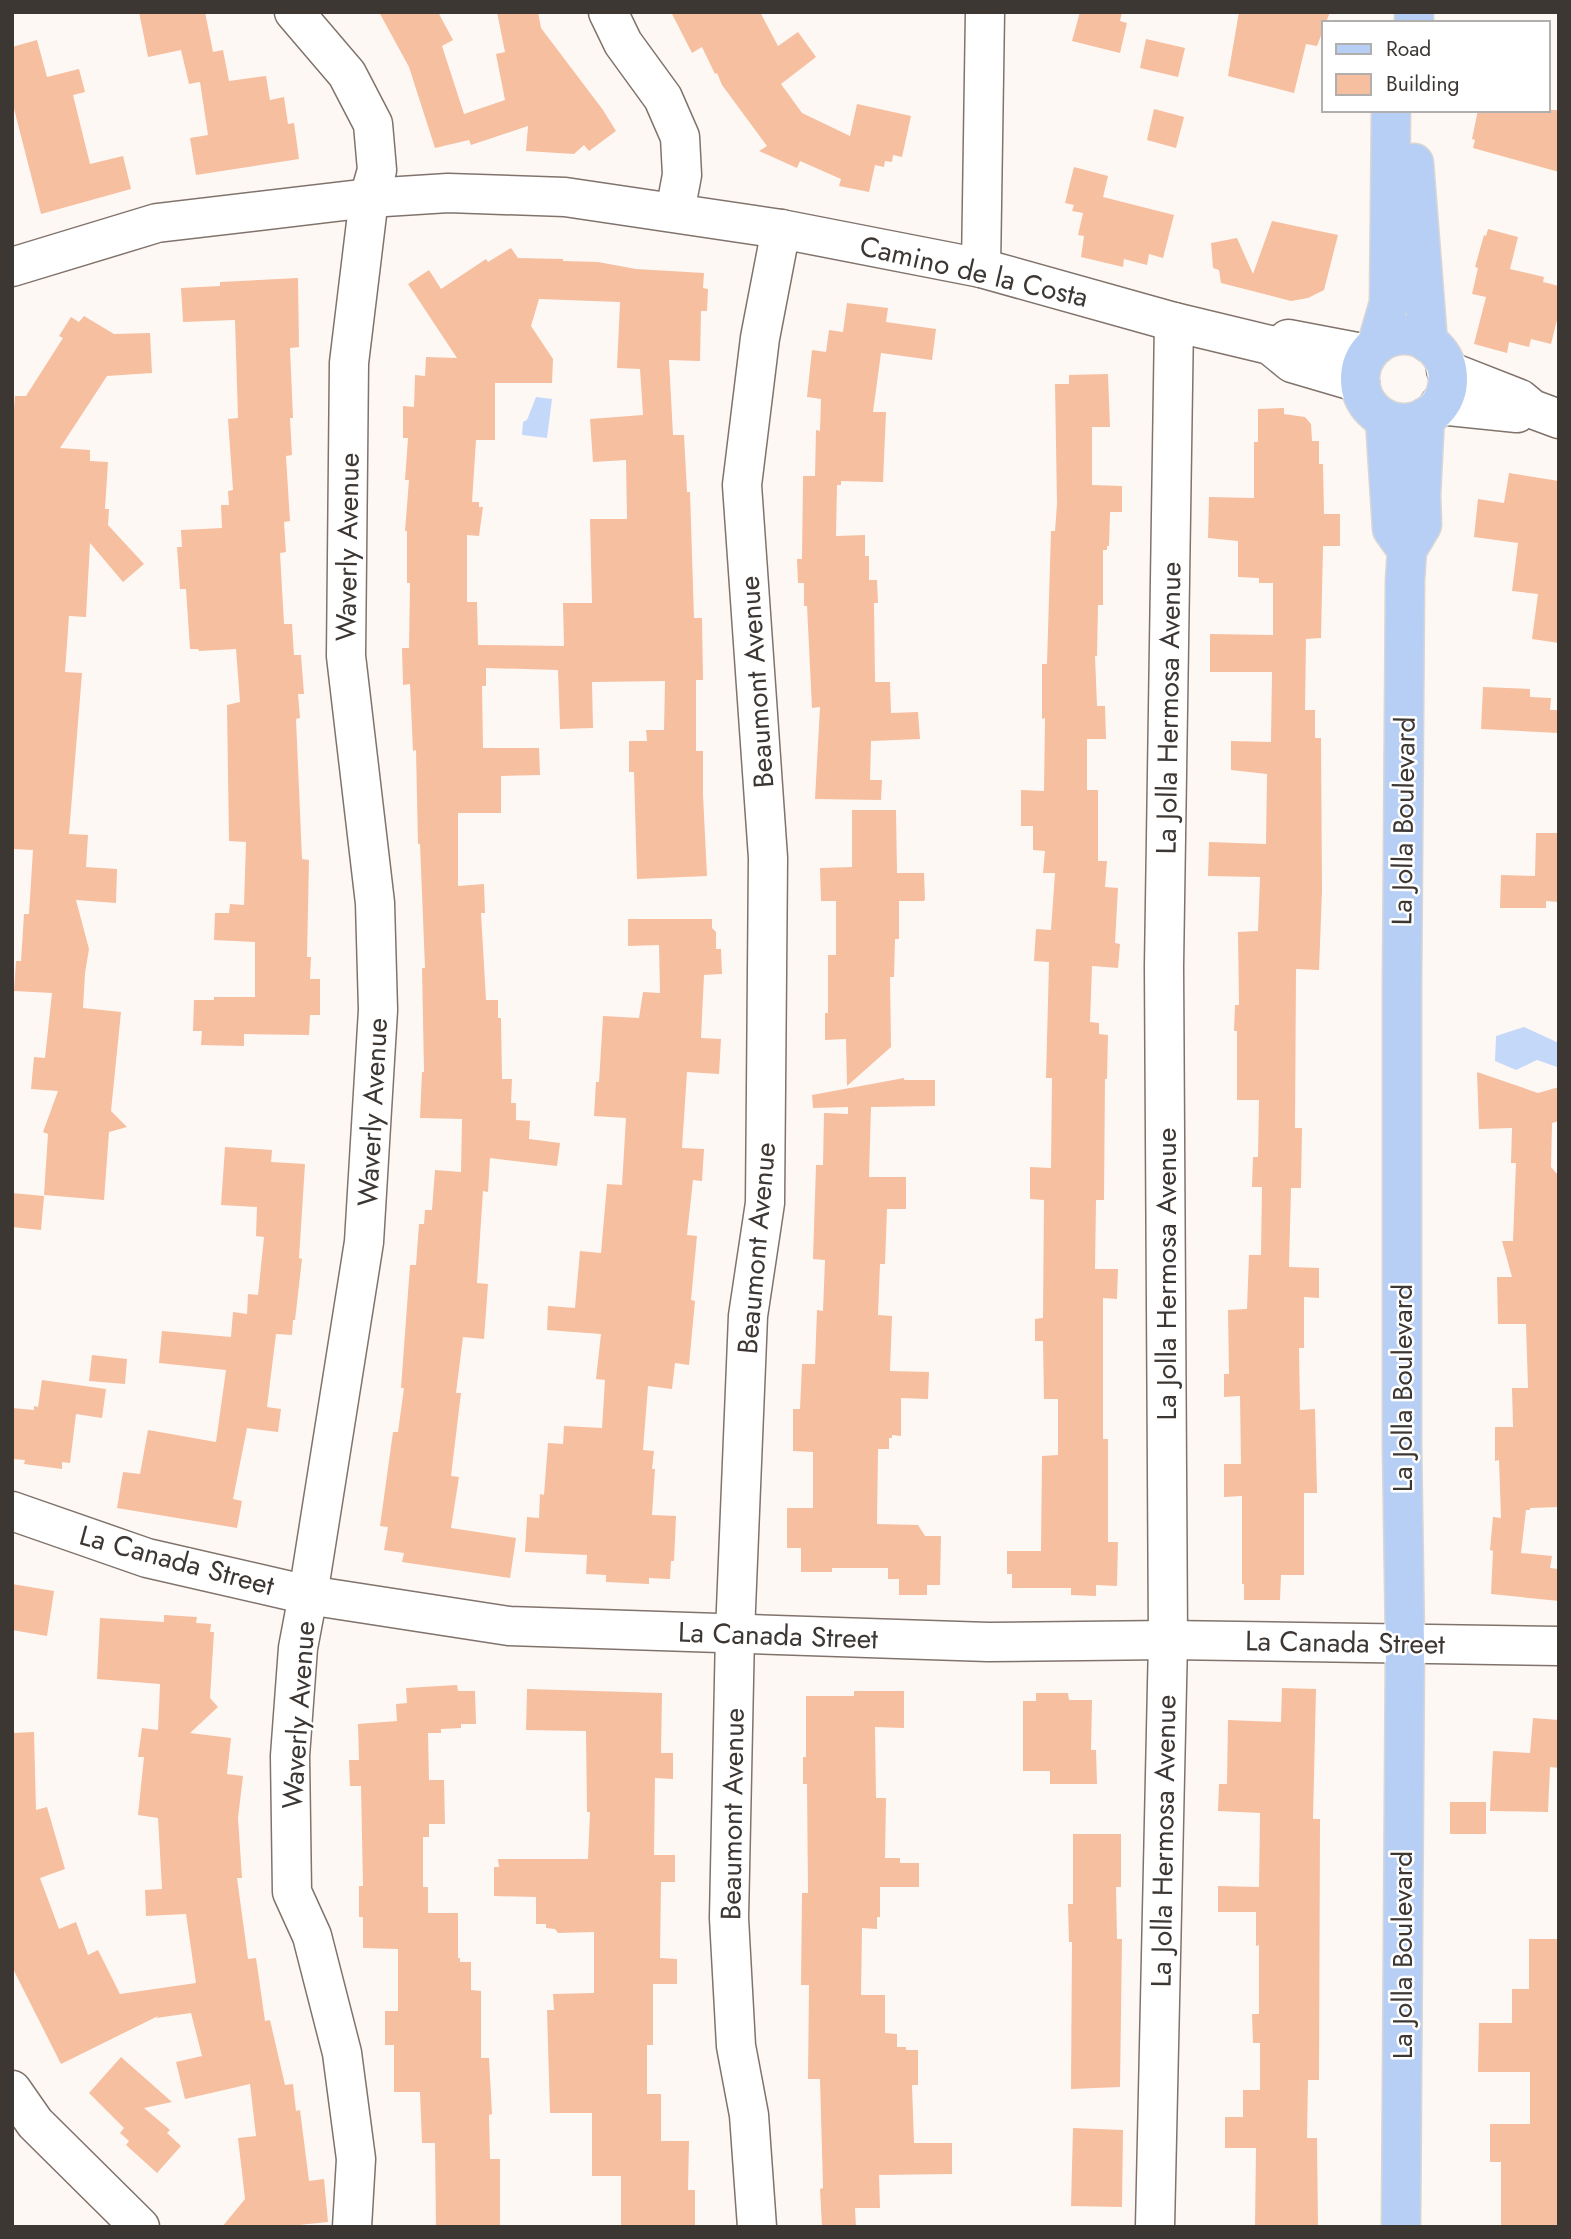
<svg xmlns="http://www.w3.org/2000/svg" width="1571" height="2239" font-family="Jost,sans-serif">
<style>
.water{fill:#c4d9fa}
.building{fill:#f6bf9f;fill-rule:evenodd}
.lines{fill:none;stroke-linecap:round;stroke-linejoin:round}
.minor-casing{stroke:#80736b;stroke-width:41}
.major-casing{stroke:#d8d7d6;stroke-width:41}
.minor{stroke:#fff;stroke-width:38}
.major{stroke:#b7cff4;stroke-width:38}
.labels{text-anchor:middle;stroke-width:5;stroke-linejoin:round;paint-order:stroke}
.street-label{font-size:28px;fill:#3d3734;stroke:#fff}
</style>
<rect width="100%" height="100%" fill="#fef8f5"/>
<g class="water">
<path d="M536,397L552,399L547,438L522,435L523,422L527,420Z"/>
<path d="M1524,1027L1559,1043L1557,1067L1537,1060L1516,1070L1495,1061L1496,1036Z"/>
</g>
<g class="building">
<path d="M139,12H205L213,52L223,50L229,81L266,76L270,100L284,97L288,124L294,123L299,159L196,175L190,138L208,135L200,82L189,84L181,50L148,57Z"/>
<path d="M379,12H438L453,40L442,46L464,114L505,100L496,54L505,52L497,12H538L541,28L603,110L616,131L589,151L584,145L574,154L526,151L528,126L471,145L469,140L435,148L409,67Z"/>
<path d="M671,12H760L778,46L798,32L816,57L781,84L802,113L850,136L857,104L911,116L902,157L893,155L892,162L885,161L884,167L875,165L869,192L839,186L841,179L800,161L797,168L759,151L767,146L722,85L717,73L715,74L702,47L692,53Z"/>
<path d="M1080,12H1122L1120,21L1127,23L1120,53L1072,41Z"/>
<path d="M1239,12H1330L1317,46L1306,44L1294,93L1228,76Z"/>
<path d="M1146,39L1185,48L1178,77L1140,68Z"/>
<path d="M37,40L47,77L79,69L85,92L73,95L90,164L123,156L131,189L41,214L12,101V47Z"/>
<path d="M1154,109L1184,117L1176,148L1147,140Z"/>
<path d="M1478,110H1559V172L1473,148L1475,140L1472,139Z"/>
<path d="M1074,167L1108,176L1103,197L1174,215L1163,258L1149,254L1147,265L1124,259L1123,267L1081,257L1084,236L1078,235L1083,213L1072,211L1074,205L1065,203Z"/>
<path d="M1272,221L1338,235L1324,290L1308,298L1291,301L1221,283L1219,270L1213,268L1211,243L1237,238L1253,274Z"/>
<path d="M1488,229L1518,237L1510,269L1544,277L1543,282L1559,286V312L1551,344L1531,339L1529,347L1509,342L1507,353L1474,344L1486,297L1472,294L1478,268L1475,267L1484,235L1486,236Z"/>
<path d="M511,248L518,258L563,259V261L598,262L636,269L704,273L703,288L708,289L707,311H701L700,361L669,360L673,435H684L687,492H690L694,618H702L703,680H696V751H703V795L707,876L637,879L634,772H629V741H647L646,730H664L665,681L592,682L593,728L560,729L558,670L486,668V686H482L483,748H539L540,775L501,776V813H458V886L484,884L485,913H481L486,1000H498V1018H501L502,1079H512L511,1103H516V1120L530,1121L529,1139L560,1143L557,1166L490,1158L488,1192L483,1191L477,1283L488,1284L484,1339L463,1337L456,1393H461L451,1476L459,1477L451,1528L516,1538L510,1578L402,1562L404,1553L384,1550L388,1527L380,1526L393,1432H398L404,1388H401L410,1265H416L419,1224H424L425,1210H432L435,1170L461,1172L462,1119L420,1118L422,1072H424L422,968H425L420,844H418L416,750L413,751L410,684L403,685L402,648H409L410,583H407V531H405L409,480H405L408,438H403V406L414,407L415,375L425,376L426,357L457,358L408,284L429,270L441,289L486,259L488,262ZM539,299L620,302L617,368L640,369L643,415L590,419L593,462L626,460L627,519H590L592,603H563L564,646L478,645L477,602H467V535L479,536L483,507H479V502H472L476,440H495V383H552L553,359L531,326Z"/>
<path d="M298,278L299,347L290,348L293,418H290L292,455L286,456L290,521L284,522L286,552L280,553L284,624H292L294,655H301L304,694H298L300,718L296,719L302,859L309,860L307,957H311L310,979H320V1015H310L309,1035L244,1034V1046L201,1045L202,1031H193L194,1000H214V997H255V942L214,940L215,913H229L230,904L244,905L246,842L229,841L227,705L240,702L236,649L199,651L198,649H190L186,589H180L177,547H182L181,530L222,528L221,505H229L228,491L233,490L228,419L238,418L235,320L183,322L181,288L220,286V282Z"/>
<path d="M847,303L888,308L886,322L936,329L932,360L881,353L873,412H886L883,482L841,481V485H837L836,536L865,535V556H869V580H877L878,603H874L875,682H890L891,713L918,712L920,739L871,741L870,780H882L881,800L815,799L820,707L812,708L807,606H804V583H798L797,559H802L803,476H815L816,430L820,431L821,399L807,397L812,350L826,352L829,330L843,332Z"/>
<path d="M84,316L114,334L150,333L152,373L107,376L60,448L90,450V461L108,462L105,509H109L108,525L144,564L123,582L90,543L86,617L69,616L65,672L82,673L69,834L88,835L86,867L117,869L116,903L76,900L89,949L85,973L83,1008L121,1012L111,1111L127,1127L109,1132L104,1200L44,1195L48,1134L43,1132L58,1091L31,1089L34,1057L45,1058L52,993L14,991L16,961H21L24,914H29L33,850L12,849V434L15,396H26L63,338L59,336L71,317L79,322Z"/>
<path d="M1108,374L1110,427H1092V485L1122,486V512H1110L1109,546H1107V550H1103V605H1098L1097,656H1095L1097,706H1105L1106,739H1087V790H1098V861H1107L1105,887L1118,888L1115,943L1120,944L1118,968L1092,966L1090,1022L1099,1023V1034L1108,1035L1107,1079H1105L1104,1200H1096L1095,1269H1118L1117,1299L1103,1298V1439H1108V1542H1118L1117,1586L1096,1585V1596L1071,1595V1588H1012V1574H1007V1551H1041L1042,1456L1058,1455V1399H1044L1043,1341H1035V1319L1043,1318L1044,1200L1030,1199V1167L1051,1168L1052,1078H1046L1049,962L1034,961L1036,929L1051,930L1055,873H1043L1045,851L1033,850V826H1021V790L1044,791L1045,718L1042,719V664H1047L1051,531H1055L1057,504L1055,384H1069V375Z"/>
<path d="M1284,408V414L1305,417L1311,424L1312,441H1319V464H1323L1324,514H1340V546H1323L1321,638L1306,639L1305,710H1315V738H1321L1322,891L1319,970L1296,969L1295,1128H1302L1301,1188H1291L1289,1267L1319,1268V1298L1304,1297V1348H1299L1300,1410L1315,1409L1317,1493H1304V1575H1281L1280,1600H1244V1584H1242V1496L1224,1497V1464H1241L1240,1396L1224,1397V1374H1229L1228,1310L1247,1309L1249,1255H1261L1262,1187H1252L1253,1157H1258L1259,1100H1237V1031H1234L1235,1005H1239L1238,932L1258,931L1260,877L1208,876L1209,842L1266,844L1267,774L1231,770V741L1271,742L1272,672H1210V634L1273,635V583H1259V578L1238,577V541L1208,538L1209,497L1254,498V442H1258V409Z"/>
<path d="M1509,473L1559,481V643L1532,639L1538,594L1512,591L1518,543L1474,537L1478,499L1504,503Z"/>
<path d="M1483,687L1530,689V697L1551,698L1550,710H1559V733L1481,729Z"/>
<path d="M852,810H896L897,873H924L925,899L924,901H899V939H895L894,977H890L891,1047L847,1086L846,1039L825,1040V1013H828V955H836V901H821L820,868L852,867Z"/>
<path d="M1536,833H1559V902L1546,901V908H1500L1501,875L1535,876Z"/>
<path d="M628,919H712V928L716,932V949H721L722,974L704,975L701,1038L721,1039L719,1074L687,1072L682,1148L704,1149L702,1181L693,1180L687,1235L697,1236L691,1300L695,1301L689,1365L675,1363L672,1389L648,1386L643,1450L654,1451L652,1469H655L652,1515L676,1516L674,1561H671L670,1579L649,1578V1584L606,1582V1575L586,1574L587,1555L525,1552L527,1517L539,1518L540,1494L544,1495L548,1443L563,1444L564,1426L602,1428L605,1380L596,1379L601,1334L547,1330L548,1306L575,1308L580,1251L601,1253L607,1184L622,1185L626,1118L594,1116L596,1082H599L603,1016L639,1018L643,992L660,993L659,945L628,946Z"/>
<path d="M1477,1072L1538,1093L1559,1087V1121L1552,1123L1551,1167L1559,1176V1507L1530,1508V1510H1526L1521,1553L1552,1556L1550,1568L1559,1569V1601L1491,1594L1493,1551L1490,1550L1493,1517L1501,1518L1499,1460L1495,1461V1427H1513L1512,1388H1528L1526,1324H1498L1497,1277H1512L1502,1241H1513L1516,1163H1511L1512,1128L1479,1129Z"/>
<path d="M904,1078V1080H935V1106L871,1107L869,1177H906V1209H887L885,1264H880L878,1315L892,1316L890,1371L929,1372L928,1399L901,1398V1436L892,1435V1438H889V1449H878L877,1524L918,1525L925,1536H941L940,1585H927V1595H899V1579H888V1568H832V1572H801V1548H787V1508H813V1452L793,1451V1409H800L802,1364H815L817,1310L823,1311L825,1260L813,1259L816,1165H823L824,1113L848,1114V1107L813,1108L812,1095Z"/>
<path d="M225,1147L272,1150L271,1162L305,1164L299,1258L302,1259L295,1320H293L292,1335L276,1334L267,1407L281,1409L278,1432L247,1428L233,1499L242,1501L237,1528L117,1508L123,1472L140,1474L148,1430L216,1442L226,1370L159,1363L162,1331L231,1337L233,1312L247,1314L248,1294L258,1295L264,1237L256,1236L257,1207L221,1205Z"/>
<path d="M12,1193L44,1196L41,1230L12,1227Z"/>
<path d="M92,1355L127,1359L125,1384L89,1381Z"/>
<path d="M42,1380L106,1389L102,1418L76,1414L70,1463L62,1462V1469L24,1464L25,1460L12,1459V1408L34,1410V1406L38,1407Z"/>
<path d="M12,1584L54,1591L47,1636L12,1630Z"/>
<path d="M164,1615L197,1617L196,1623L211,1624L210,1632H214L210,1698L218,1707L190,1733L231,1738L227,1774L243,1776L238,1818L242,1878H237L248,1959L256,1958L265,2021L270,2020L285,2085L293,2084L296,2111L300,2110L309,2181L324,2179L328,2222L280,2227H222L245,2199L238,2138L256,2136L250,2084L185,2099L176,2062L202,2056L191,2013L156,2018L158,2016L61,2064L12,1967V1733L34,1732L36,1810L47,1807L65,1869L40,1878L59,1929L76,1922L88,1955L98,1950L120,1994L196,1983L186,1914L146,1916L145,1890L162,1889L158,1818L138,1815L144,1757H138L142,1728L158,1730L160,1684L97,1679L100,1618L164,1622Z"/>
<path d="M457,1685L458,1691H475L476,1724H461V1728L441,1729V1733H428L429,1780H444L445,1824H429V1837H423V1887H428V1913H458V1958H460V1962H471V1990L481,1991V2058H489L492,2114L489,2115L490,2159H500V2227H436L435,2143H422L420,2092H394V2045H385V2011H398V1949L363,1948V1917H359V1886H363L361,1786H350L349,1760H359L358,1724L397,1721L396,1704L407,1703L406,1688Z"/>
<path d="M1282,1688L1316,1689L1313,1819H1320L1319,2080H1308L1307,2138H1317L1318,2227H1255L1256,2148H1225V2117H1243V2090H1260V2043H1253L1252,2014H1259V1945L1256,1946V1912H1218V1886L1259,1887L1260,1813L1218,1811L1219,1784H1227L1228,1720L1281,1722Z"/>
<path d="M527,1689L662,1693L661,1753H673V1779L655,1778L654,1855H675V1882H661L660,1958L677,1959V1984H653V2045H647V2094H661V2141H689L688,2190H695V2227H621V2176H592V2113H550L547,2010H554L553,1994L594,1993V1932L558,1933L555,1929L546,1928V1924H536V1897L494,1896V1867H499L498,1859H588L590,1812H587L586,1731L526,1730Z"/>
<path d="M854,1691H904V1728L875,1727L876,1798H886L885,1858H900V1863H919V1887H880V1917H877V1929L862,1928L861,1995H885V2033L897,2034V2047H906V2050H918V2085H912L914,2143H952V2174L879,2175L880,2208H855L856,2227H822L820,2189L823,2188L820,2079H808L809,1985H801L802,1893H808L807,1784H803V1757H806V1696H854Z"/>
<path d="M1036,1693H1068L1069,1700H1092L1091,1750H1096L1097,1784H1050V1771H1023V1701H1036Z"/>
<path d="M1533,1718L1559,1720V1768L1550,1767L1548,1812L1490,1811L1493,1751L1530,1753Z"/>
<rect x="1450" y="1802" width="36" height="32"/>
<path d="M1073,1834H1121V1887H1116L1117,1939H1122L1120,2087L1071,2089L1072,1942H1069L1068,1904H1073Z"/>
<path d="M1529,1939H1559V2227H1501V2162H1490V2124H1530V2072H1478L1479,2023H1512V1989H1529Z"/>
<path d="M121,2057L172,2102L144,2108L170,2130L167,2133L181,2146L157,2173L126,2145L129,2141L120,2133L124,2128L89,2093Z"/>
<path d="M1073,2128L1123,2130L1122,2207L1071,2206Z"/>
</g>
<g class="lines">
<defs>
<g id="minor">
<path d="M294,12L347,74L373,124L377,170L369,198L349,363L346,656L375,903L378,1010L364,1242L308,1595L298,1648L290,1756L292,1892L312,1936L342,2053L356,2159L352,2227"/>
<path d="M608,12L623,43L663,98L680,137L682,175L675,212"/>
<path d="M12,267L157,223L369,198L448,193L565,197L781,229L981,268L1174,322L1270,345L1292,363L1360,383"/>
<path d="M981,268L985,12"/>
<path d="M1288,339L1367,354"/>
<path d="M1446,370L1520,399L1532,409L1559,419"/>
<path d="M1439,405L1517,413"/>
<path d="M12,1511L147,1558L308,1595L509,1626L988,1642L1168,1640L1559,1646"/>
<path d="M12,2090L35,2123L140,2227"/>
<path d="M757,2227L749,2115L736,2046L729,1918L735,1633L748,1316L765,1203L768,858L742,485L760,338L781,229"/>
<path d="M1155,2227L1168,1640L1164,967L1174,322"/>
</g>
<g id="major">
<path d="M1414,12V23"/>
<path d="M1414,163L1428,343"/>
<circle cx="1404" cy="379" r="44"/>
<path d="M1377,344L1389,303L1391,110"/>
<path d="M1385,419L1392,529L1407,550"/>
<path d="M1401,2227L1405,1643L1402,1445V988L1405,580L1407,550L1422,525L1421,495L1425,417"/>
</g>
</defs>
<use href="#minor" class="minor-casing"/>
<use href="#major" class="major-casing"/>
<use href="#minor" class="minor"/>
<use href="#major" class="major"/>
</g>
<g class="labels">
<g class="street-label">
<text transform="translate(974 271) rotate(13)" y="10">Camino de la Costa</text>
<text transform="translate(347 547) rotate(-89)" y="10">Waverly Avenue</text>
<text transform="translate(756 682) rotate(-94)" y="10">Beaumont Avenue</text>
<text transform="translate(1168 708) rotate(-89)" y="10">La Jolla Hermosa Avenue</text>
<text transform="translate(1403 821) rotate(-89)" y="10">La Jolla Boulevard</text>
<text transform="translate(372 1112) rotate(-87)" y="10">Waverly Avenue</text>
<text transform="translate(756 1248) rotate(-85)" y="10">Beaumont Avenue</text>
<text transform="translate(1166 1274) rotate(-90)" y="10">La Jolla Hermosa Avenue</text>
<text transform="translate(1402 1388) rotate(-90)" y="10">La Jolla Boulevard</text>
<text transform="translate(177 1560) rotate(15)" y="10">La Canada Street</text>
<text transform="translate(778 1635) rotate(2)" y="10">La Canada Street</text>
<text transform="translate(1345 1642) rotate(1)" y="10">La Canada Street</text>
<text transform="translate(298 1715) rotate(-86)" y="10">Waverly Avenue</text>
<text transform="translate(732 1814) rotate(-89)" y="10">Beaumont Avenue</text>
<text transform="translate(1163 1841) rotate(-89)" y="10">La Jolla Hermosa Avenue</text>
<text transform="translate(1402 1955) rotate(-90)" y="10">La Jolla Boulevard</text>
</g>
</g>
<rect width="1571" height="2239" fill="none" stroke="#3d3734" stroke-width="28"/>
<rect x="1322" y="21" width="228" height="91" fill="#ffffff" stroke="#b1afae" stroke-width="2"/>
<rect x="1336" y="44" width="35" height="10" fill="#b7cff4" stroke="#b1afae" stroke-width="2"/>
<text x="1386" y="56" font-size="21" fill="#3d3734">Road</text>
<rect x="1336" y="74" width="35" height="21" fill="#f6bf9f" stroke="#b1afae" stroke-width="2"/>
<text x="1386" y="91" font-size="21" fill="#3d3734">Building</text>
</svg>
